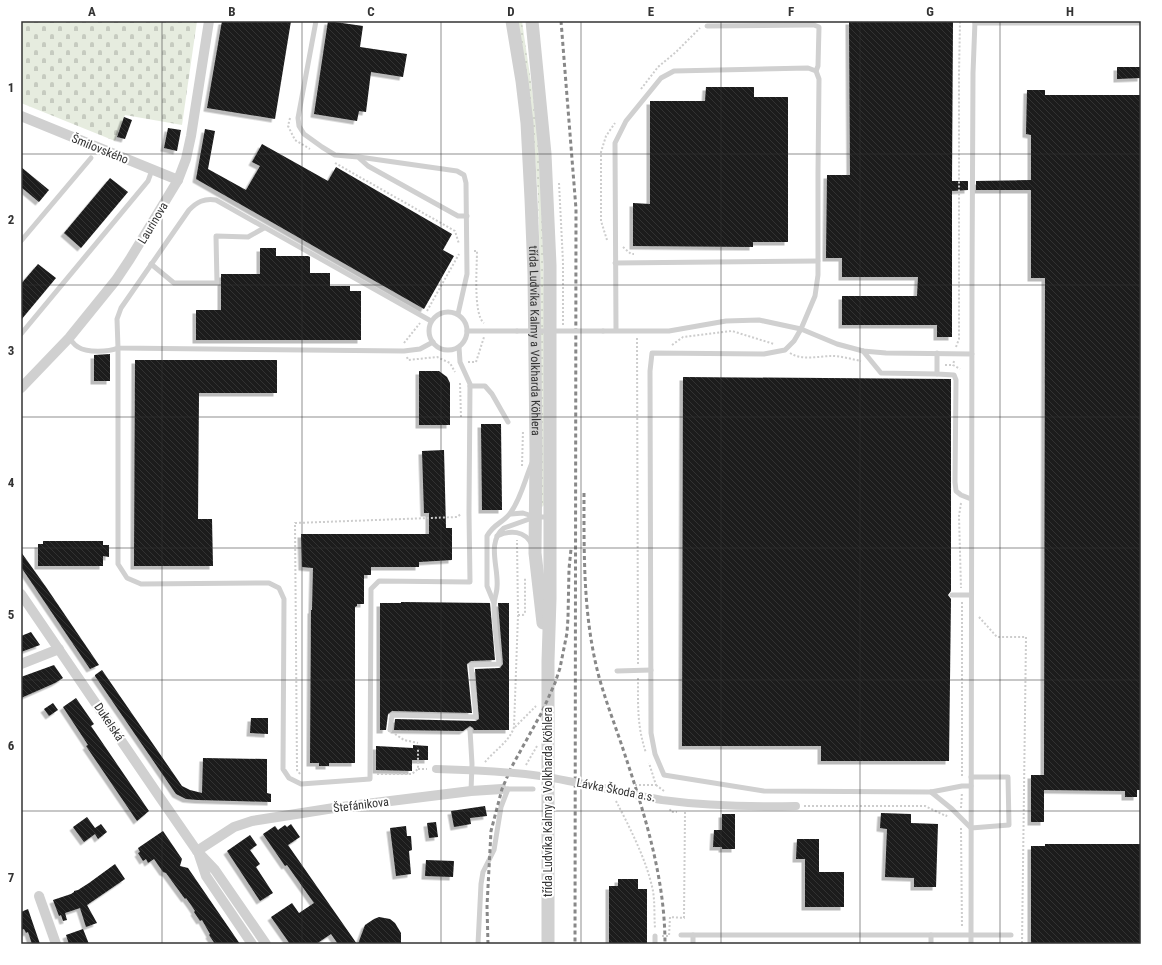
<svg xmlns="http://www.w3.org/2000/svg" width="1162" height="965" font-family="'Roboto Condensed',sans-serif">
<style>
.grass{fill:url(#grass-dots)}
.cemetery{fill:url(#cemetery-stones)}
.building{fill:url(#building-back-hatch);filter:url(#shadow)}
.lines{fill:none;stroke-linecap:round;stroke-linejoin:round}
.path{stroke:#cdcdcd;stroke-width:2;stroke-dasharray:2 2;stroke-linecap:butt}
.service{stroke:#d0d0d0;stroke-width:5}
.minor{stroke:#d0d0d0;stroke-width:10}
.tertiary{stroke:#d0d0d0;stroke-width:13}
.rail{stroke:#888;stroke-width:3;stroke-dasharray:4 3;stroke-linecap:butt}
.service-bridge{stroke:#d0d0d0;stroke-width:5}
.pedestrian-bridge{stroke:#d0d0d0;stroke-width:8}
.grid{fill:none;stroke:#333;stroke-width:1;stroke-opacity:0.55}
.labels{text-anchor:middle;stroke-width:4;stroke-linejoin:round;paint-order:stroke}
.street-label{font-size:12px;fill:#333;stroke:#fff}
.neatline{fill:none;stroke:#333;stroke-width:1.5}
.grid-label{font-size:13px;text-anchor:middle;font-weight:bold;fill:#333}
</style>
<defs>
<pattern id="grass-dots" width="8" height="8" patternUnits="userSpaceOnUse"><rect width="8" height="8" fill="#e6ecdf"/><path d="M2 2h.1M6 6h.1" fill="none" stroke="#c6cbc0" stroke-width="1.8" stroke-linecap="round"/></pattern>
<pattern id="cemetery-stones" width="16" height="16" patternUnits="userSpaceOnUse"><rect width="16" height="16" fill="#e6ecdf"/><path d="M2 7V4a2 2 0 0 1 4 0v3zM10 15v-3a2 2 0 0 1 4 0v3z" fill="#c6cbc0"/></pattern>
<pattern id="building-back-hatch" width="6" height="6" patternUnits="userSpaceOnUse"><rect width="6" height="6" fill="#1a1a1a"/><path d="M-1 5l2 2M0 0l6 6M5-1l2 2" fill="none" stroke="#333"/></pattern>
<filter id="shadow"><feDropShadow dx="-3.5" dy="3.5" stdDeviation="0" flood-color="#0004"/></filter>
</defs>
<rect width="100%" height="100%" fill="#fff"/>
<path class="grass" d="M517,21H522C527,58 534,95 537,132C547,256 544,381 544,505L541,508V304L538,196L532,120Z"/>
<path class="cemetery" d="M21,21H197L182,125L125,115L115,141L21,103Z"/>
<g class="building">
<path d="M222,21H291L275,119L207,108Z"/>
<path d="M328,21L363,26L360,47L407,54L403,77L371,72L366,112L359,111L357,121L314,114Z"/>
<path d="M849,21H953L952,181H968V190L952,191V337H937V325H842V296H917L918,277H842V258H826L827,175H850Z"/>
<path d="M1117,67H1141V78L1117,79Z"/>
<path d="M706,87H754V97H788V242H753V247L633,246V203L650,204V101H705Z"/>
<path d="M1027,90H1045V95H1141V761H1140V790H1137V797H1125V791L1044,790V822H1031V775H1044L1045,278H1031V190H976V181L1031,180V135L1026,134Z"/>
<path d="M124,117L132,120L125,139L117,137Z"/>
<path d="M168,128L181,130L177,151L164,148Z"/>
<path d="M205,129L215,131L208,169L246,190L260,166L252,162L262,144L328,181L336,167L452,234L443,250L454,256L424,309L196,179Z"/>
<path d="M21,167L49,190L39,202L21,187Z"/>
<path d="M110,178L128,192L81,248L64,233Z"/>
<path d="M260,248H276V256H308L310,257V273H330V286H350V291H361V340H196V310H221V274H260Z"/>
<path d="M38,264L56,278L21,320V284Z"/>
<path d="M110,354V381H94V355Z"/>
<path d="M135,360H277V393H199L198,519H212L213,566H134Z"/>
<path d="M419,371H439L447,377L450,383V425H419Z"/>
<path d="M683,377L951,379V591L948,595L951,599L949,761H821V746H682Z"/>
<path d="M481,424H501L502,510H482Z"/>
<path d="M444,450L446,528H452V560L419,562V567H371V575H364V604H357V606L355,607V763H329V766H319V763H310L311,610H312L313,568L302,567L301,534H429V513H424L422,451Z"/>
<path d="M43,541H103V545H109V557L103,556V566H38V544H43Z"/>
<path d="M21,552L46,587L99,665L90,669L21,567Z"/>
<path d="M401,602L490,603L495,660L471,661L467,664L472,713L392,711L388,714L386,730H380V603H401Z"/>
<path d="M498,603H509V730H474L473,728L470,726L463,731L394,730L395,719L476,721L479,719L475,669L500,668L503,664Z"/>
<path d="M31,632L40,645L21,652V636Z"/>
<path d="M54,665L63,678L55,683L21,698V677Z"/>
<path d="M102,670L182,786L190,790L202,793L203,758L267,759V793L271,794V802L198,800L186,799L176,794L95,676V675Z"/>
<path d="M76,698L94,724L91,726L149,811L137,821L86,746L88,745L63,707Z"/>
<path d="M53,703L58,710L49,716L44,709Z"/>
<path d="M251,718H268V734L250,733Z"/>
<path d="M413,745L428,746V760H412V771L376,770V746L413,748Z"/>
<path d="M485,806L487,816L470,818L471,824L454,827L451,811Z"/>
<path d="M881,813L911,814V823L938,824L936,887H914V878L885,877L887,829L880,828Z"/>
<path d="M722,814H735V849H722V847H713L714,830H722Z"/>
<path d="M87,817L95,828L101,824L107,832L98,839L95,834L84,842L73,827Z"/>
<path d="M436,822L438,837L429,838L427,823Z"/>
<path d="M291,824L300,837L288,845L357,944H338L331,934L316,944H290L271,917L292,903L299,913L314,903L287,865L285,866L263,834L275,826L278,830L285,825L287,827Z"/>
<path d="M406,826L407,836H411L412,850L409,851L411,874L396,876L390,828Z"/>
<path d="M163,831L182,859L180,866L188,868L240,944H215L209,935L210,934L202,920L200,921L194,912L195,911L191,905L186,898L185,899L166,873L163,872L154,859L148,863L146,859L143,861L138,853L140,852L138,848Z"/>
<path d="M250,835L257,845L250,850L260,864L256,867L273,893L260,901L227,851Z"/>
<path d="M797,839H819V872H844V907H805V859H796Z"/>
<path d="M1045,844H1141V944H1031V846H1045Z"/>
<path d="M426,860L454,861L453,877L425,876Z"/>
<path d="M115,864L125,879L87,905L97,923L86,927L80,908L65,913L67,920L63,921L61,915L59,916L53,900L71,894L74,892V891L78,890L89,883Z"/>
<path d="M618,879H638V889H647V944H609V886H618Z"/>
<path d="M28,909L40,944H32L28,932L26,933L24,929L21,930V912Z"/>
<path d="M379,917L390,919L395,923L401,933V944H358L365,925L374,919Z"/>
<path d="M83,929L89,944H69L66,935Z"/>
</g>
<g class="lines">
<g class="path">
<path d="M641,89L658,67L676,52L700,28"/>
<path d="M290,118L288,126L295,140L310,149"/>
<path d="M335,163L455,231L459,244"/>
<path d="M559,183L563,262V325"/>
<path d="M607,240L601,221V152L606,136L615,123"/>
<path d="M623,247L631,254H634"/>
<path d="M474,251H477C477,266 473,315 484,323"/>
<path d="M427,311L459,254"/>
<path d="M637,338L638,664"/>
<path d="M404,343L420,323"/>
<path d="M672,345L683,337L732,331L774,344"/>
<path d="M956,347L959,339V74L960,21"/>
<path d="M790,353C802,361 819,356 832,356C841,356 851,359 861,361"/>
<path d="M407,357L408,360L437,357L450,363L455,372"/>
<path d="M954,361L953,365L960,369"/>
<path d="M468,362H476L484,337"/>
<path d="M945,365H953"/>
<path d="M460,383L461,417"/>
<path d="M522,466L523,430"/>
<path d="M961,503L959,516L961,588"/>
<path d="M962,602V778"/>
<path d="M518,615H523L525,613V578"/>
<path d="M979,617L997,637H1026L1022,944"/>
<path d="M638,678C638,706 637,726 646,753"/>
<path d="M515,727L536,706"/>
<path d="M395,734L404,740L418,743"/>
<path d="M485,762C494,751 510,741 514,727L518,615L517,540"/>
<path d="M526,765L537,746"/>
<path d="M418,769H427"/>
<path d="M300,774L297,770L295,523L457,517L461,514"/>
<path d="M377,774H412L418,769V749"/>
<path d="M635,785H656L649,763"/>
<path d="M656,785L664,791"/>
<path d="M616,801C630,828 647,861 653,891C655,903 654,916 655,928"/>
<path d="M804,806H925L946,816L947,815"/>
<path d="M961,808L962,792"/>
<path d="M670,809L671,812H677"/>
<path d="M961,828L962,928"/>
<path d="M662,936H669L670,917L684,918L685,812H684"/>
</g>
<g class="service">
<path d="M316,21L298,118L299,126L304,134L322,147L335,155L358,157L368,166L458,216H467"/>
<path d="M975,23H1141"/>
<path d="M707,26L807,25H814L819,27L818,66L816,71"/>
<path d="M359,157L457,171L464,175L466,183L467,274L458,314"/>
<path d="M21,241L91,158"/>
<path d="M615,263L818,261"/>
<path d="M151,264L174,283H217L216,236L248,237L264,228"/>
<circle cx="448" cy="331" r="19"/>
<path d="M431,321L216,200C204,198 197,202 189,210L121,308L117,319L118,348L404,351L420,349L433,342"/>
<path d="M616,330L615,143L626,121L661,78L674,71L808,68L816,71L819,79L818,172V275L815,296L801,329L794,341L785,350L764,354L652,353L650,371L651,733L655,754L664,775L764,791L931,792L962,786H971"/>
<path d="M467,331H517"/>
<path d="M603,331H669L726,321L759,320L801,329L837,344L863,351L886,353L972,354"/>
<path d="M21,334L148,181L152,170"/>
<path d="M69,338C72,341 74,345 78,347C87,353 109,352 118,348V564L127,578L141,584L269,583L279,588L284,599L283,769L289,778L301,784L370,779L371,589L379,581L470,582L469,513L470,384L460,362L459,347"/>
<path d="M863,351L881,373L937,374"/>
<path d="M937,353V374L954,375L956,380L955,482L956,491L961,495L971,499"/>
<path d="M470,386H485L492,394L508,422"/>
<path d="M511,514L523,513L535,517H549"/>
<path d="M497,536C510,530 525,530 532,545"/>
<path d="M952,595H971"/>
<path d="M494,603L487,586V536C494,523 505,522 511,512C521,498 525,479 532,463"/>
<path d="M617,671L651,670"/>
<path d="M390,730L392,715L476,717L471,665L499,664C497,644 494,625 494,605C494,599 497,593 497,587C499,568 486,542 504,528L535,517"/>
<path d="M470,730L472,764L471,791"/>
<path d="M504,789H533"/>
<path d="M931,792L952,809L971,828L1009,825L1008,777H971"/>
<path d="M681,935H1011"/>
<path d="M693,935V944"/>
<path d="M478,944L481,884L483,872L494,850L501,807L508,789"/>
<path d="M655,944V936"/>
<path d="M931,944V935"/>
<path d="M971,944L972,277L973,73L975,21"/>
</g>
<g class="minor">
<path d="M21,116L178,180"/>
<path d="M21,388L69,338L116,280L130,259L178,180L186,159L191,136L209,21"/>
<path d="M21,594L161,799L197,851L215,870L266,944"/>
<path d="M21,664L59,649"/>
<path d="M197,851L234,827L252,821L334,808L471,791L502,789"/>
<path d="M199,855L206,876L252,944"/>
<path d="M39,896L56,944"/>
</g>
<g class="tertiary">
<path id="s1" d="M512,21L522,81L527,123L531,199L534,274L536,452L535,553L543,623"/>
<path d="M532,21L545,154L550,265V599L548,661V944"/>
</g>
<g class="rail">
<path d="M561,21L576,209L575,944"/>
<path d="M584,493C584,555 583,617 599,677C606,702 615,725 623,749C644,812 665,877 665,944"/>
<path d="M488,944L487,906L491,831L502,789L511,768L542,712L555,683L560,668L567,633L568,618L569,569L571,549"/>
</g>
<path class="service-bridge" d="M517,331H603"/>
<path class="pedestrian-bridge" d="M436,769C471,770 505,771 540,776C581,782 621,793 662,800C707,806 751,807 796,806"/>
</g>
<path class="grid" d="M162,21V944M302,21V944M441,21V944M581,21V944M721,21V944M860,21V944M1000,21V944M21,154H1141M21,285H1141M21,417H1141M21,548H1141M21,680H1141M21,811H1141"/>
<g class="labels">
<g class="street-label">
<text transform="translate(100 149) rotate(22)" y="4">Šmilovského</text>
<text transform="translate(153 223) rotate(-59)" y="4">Laurinova</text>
<text dy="4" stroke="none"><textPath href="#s1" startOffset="321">třída Ludvíka Kalmy a Volkharda Köhlera</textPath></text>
<text transform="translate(109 722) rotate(56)" y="4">Dukelská</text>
<text transform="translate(616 790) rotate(11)" y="4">Lávka Škoda a.s.</text>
<text transform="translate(548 802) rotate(-90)" y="4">třída Ludvíka Kalmy a Volkharda Köhlera</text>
<text transform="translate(361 805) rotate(-7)" y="4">Štefánikova</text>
</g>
</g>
<rect width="1162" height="965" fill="none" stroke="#ffffff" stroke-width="44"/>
<rect x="22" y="22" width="1118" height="921" class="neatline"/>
<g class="grid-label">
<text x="92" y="16">A</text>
<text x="232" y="16">B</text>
<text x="371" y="16">C</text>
<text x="511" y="16">D</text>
<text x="651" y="16">E</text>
<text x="791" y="16">F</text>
<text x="930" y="16">G</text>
<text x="1070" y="16">H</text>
<text x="11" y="92">1</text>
<text x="11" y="224">2</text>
<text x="11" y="355">3</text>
<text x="11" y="487">4</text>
<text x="11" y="619">5</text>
<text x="11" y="750">6</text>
<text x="11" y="882">7</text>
</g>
</svg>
